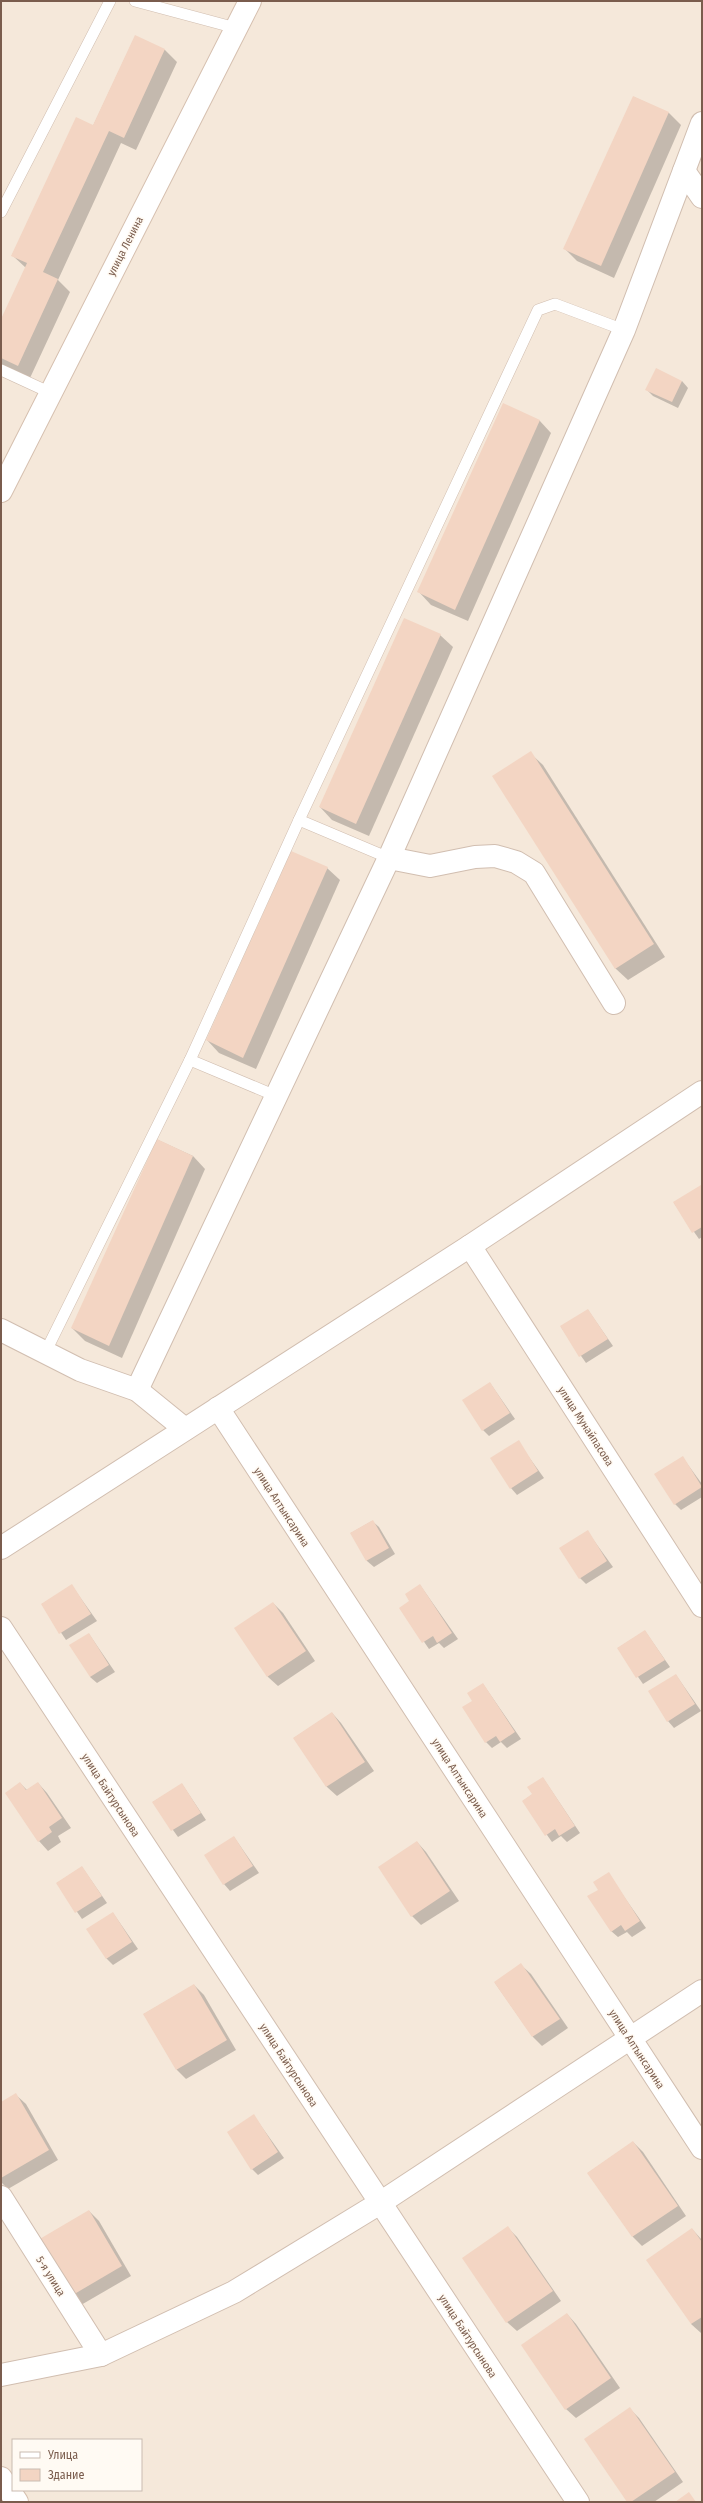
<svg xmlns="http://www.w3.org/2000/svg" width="703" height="2503" font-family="'Fira Sans Condensed',sans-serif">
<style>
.residential{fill:#f5e8da;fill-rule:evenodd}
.shadow{fill:#0003}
.building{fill:#f3d5c3}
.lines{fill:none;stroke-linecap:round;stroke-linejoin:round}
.lane-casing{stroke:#d1beb0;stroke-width:12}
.street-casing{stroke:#d1beb0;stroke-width:24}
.secondary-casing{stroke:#d6c0b0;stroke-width:24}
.lane{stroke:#fff;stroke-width:11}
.street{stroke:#fff;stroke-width:22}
.secondary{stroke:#fff;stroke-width:22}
.labels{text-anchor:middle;stroke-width:3;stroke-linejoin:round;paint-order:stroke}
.street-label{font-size:11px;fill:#7a5c4d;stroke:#fffaf3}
</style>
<rect width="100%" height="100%" fill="#fdf6ec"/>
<path class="residential" d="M1,1H702V2502H1ZM13,2440H141V2490H13Z"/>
<g class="shadow">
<path d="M135,37L165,50L177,62L136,150L121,143L58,280L70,292L30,378L1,364V321L26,268L12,255L93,126Z"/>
<path d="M634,97L669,113L681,125L614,278L577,261L565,249Z"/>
<path d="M682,381L688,388L678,408L653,396L647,390Z"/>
<path d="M539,420L551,433L468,621L431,605L419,592Z"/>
<path d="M440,635L453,647L369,836L332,820L320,807Z"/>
<path d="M530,753L543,765L665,957L628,980L615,968Z"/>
<path d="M327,868L340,880L256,1069L219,1053L207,1040Z"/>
<path d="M158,1140L193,1156L205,1169L122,1358L85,1341L72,1328Z"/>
<path d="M701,1186L702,1237L699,1239L674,1203Z"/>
<path d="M588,1310L613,1346L586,1363L561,1327Z"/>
<path d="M490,1383L515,1419L489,1436L483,1430Z"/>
<path d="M518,1442L544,1478L517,1495L511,1488Z"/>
<path d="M683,1458L702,1484V1497L681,1510L675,1504Z"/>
<path d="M372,1521L379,1527L395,1554L374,1567L367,1561L351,1533Z"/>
<path d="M587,1531L613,1567L586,1584L580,1578Z"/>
<path d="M420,1585L458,1639L444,1648L439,1643L429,1649L401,1608L411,1601Z"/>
<path d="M72,1586L97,1621L66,1640L42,1604Z"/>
<path d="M273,1603L283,1613L315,1661L278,1686L268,1677L236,1628Z"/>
<path d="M645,1631L670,1667L643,1684L618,1648Z"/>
<path d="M89,1634L115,1672L97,1683L90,1677Z"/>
<path d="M676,1675L701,1711L674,1728L668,1721Z"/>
<path d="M483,1684L521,1739L507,1748L501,1742L492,1748L486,1742L474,1701Z"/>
<path d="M332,1713L341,1723L374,1771L337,1796L327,1787L294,1738Z"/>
<path d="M543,1778L580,1833L567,1842L561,1836L552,1842L523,1801L533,1794Z"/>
<path d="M20,1783L27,1790L38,1783L47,1793L71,1828L58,1836L61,1842L48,1851L39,1841Z"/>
<path d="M182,1784L206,1820L178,1837L153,1802Z"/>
<path d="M234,1837L259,1873L230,1891L224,1884Z"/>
<path d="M417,1842L426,1852L459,1901L421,1925L412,1916Z"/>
<path d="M82,1867L107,1903L82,1919L57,1883Z"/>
<path d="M608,1874L646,1928L632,1937L627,1932L618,1937L611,1931L599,1890Z"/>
<path d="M113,1913L138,1949L113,1965L106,1958Z"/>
<path d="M521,1965L531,1974L568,2028L542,2046L533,2037L495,1983Z"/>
<path d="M194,1985L204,1995L236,2050L186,2079L177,2070L144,2014Z"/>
<path d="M16,2095L26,2104L58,2160L8,2189L1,2182V2103Z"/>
<path d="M254,2116L284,2158L258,2175L252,2169Z"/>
<path d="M633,2142L643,2152L686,2216L642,2246L633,2237L588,2173Z"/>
<path d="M89,2211L99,2221L131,2276L81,2305L72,2296Z"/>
<path d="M508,2228L517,2237L561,2301L517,2331L507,2322Z"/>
<path d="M692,2229L702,2240L701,2333L691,2324Z"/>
<path d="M567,2314L576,2324L620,2388L576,2418L566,2409Z"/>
<path d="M630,2409L639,2418L683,2482L654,2502H629Z"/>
</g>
<g class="building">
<path d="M135,35L165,49L124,138L109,131L43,272L58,279L18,366L1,358V319L27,263L11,256L76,117L93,125Z"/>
<path d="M633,96L669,112L601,266L563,249Z"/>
<path d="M656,368L682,381L672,402L645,390Z"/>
<path d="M503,403L540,420L455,610L417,592Z"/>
<path d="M404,618L441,634L356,824L319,807Z"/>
<path d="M531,751L654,944L615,969L492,776Z"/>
<path d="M291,851L328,867L243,1058L206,1040Z"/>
<path d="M157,1139L193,1156L109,1346L71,1328Z"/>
<path d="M701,1185L702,1227L692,1233L673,1202Z"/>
<path d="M588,1309L608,1339L579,1357L560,1326Z"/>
<path d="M490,1382L510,1413L482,1431L462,1400Z"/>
<path d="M519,1440L538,1471L510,1489L490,1458Z"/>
<path d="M683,1456L702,1487L674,1505L654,1474Z"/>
<path d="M373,1520L389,1548L366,1561L350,1533Z"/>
<path d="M588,1530L607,1561L579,1579L559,1548Z"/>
<path d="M72,1584L91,1614L59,1634L41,1604Z"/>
<path d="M420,1584L452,1633L437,1643L433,1636L422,1643L399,1608L409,1601L405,1594Z"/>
<path d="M273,1602L306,1651L267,1677L234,1628Z"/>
<path d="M645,1630L665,1660L636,1678L617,1648Z"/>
<path d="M89,1633L109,1665L90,1677L69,1645Z"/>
<path d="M676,1674L695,1704L667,1722L648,1691Z"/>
<path d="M483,1683L515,1732L500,1742L496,1736L485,1743L462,1707L472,1701L467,1693Z"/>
<path d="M332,1712L365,1762L326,1787L293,1738Z"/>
<path d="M543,1777L575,1826L559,1836L555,1829L545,1836L522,1801L532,1794L527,1787Z"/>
<path d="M20,1782L26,1790L38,1782L62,1818L49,1827L52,1832L38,1842L5,1793Z"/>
<path d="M182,1783L201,1813L171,1831L152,1802Z"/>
<path d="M234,1836L253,1866L223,1885L204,1855Z"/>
<path d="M417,1841L450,1891L411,1917L378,1867Z"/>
<path d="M82,1866L102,1896L75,1913L56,1883Z"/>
<path d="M609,1872L640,1921L625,1931L621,1925L611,1932L587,1896L598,1890L593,1882Z"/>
<path d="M113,1912L132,1942L106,1959L86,1929Z"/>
<path d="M521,1963L560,2019L532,2037L494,1982Z"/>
<path d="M194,1984L227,2040L176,2070L143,2014Z"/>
<path d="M16,2093L49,2150L1,2178V2102Z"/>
<path d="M254,2114L278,2152L251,2170L227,2132Z"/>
<path d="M633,2141L678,2206L632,2237L587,2173Z"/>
<path d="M89,2210L122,2266L71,2296L38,2240Z"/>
<path d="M508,2226L553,2291L506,2323L462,2258Z"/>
<path d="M692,2228L702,2242V2317L691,2324L646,2260Z"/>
<path d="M567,2313L611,2378L565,2410L521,2345Z"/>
<path d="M630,2407L675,2472L631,2502H627L584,2439Z"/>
<path d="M689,2492L696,2502H675Z"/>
</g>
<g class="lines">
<defs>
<g id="lane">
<path d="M135,1L236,28"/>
<path d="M1,212L110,1"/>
<path d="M1,370L51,393"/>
<path d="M299,820L389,858"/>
<path d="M190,1060L276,1096"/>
<path d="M45,1353L190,1060L299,820L538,310L555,304L624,330"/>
</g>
<g id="street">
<path d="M684,171L702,197"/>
<path d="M389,858L430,866L475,857L495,856L516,862L534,873L614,1003"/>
<path d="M470,1246L702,1606"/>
<path d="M1,1330L80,1370L137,1390L185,1429"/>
<path d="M137,1390L389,858L624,330L702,123"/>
<path d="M218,1408L702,2148"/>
<path d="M1,1548L470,1246L702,1092"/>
<path d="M1,1628L578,2502"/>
<path d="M1,2197L101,2355"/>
<path d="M1,2375L101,2355L234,2292L380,2203L702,1991"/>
</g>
<g id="secondary">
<path d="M1,491L250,1"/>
<path d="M1,2478L17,2502"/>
</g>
</defs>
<use href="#lane" class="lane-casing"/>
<use href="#street" class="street-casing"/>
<use href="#secondary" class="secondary-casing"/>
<use href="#lane" class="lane"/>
<use href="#street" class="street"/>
<use href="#secondary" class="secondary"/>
</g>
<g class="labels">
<g class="street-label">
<text transform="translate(125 246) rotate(-63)" y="4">улица Ленина</text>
<text transform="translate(586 1426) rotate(57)" y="4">улица Мунайпасова</text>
<text transform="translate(282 1507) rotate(57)" y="4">улица Алтынсарина</text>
<text transform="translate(460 1778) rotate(57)" y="4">улица Алтынсарина</text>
<text transform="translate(111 1795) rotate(57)" y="4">улица Байтурсынова</text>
<text transform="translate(637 2049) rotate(57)" y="4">улица Алтынсарина</text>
<text transform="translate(289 2065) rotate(57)" y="4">улица Байтурсынова</text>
<text transform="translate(51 2276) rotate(58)" y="4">5-я улица</text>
<text transform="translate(468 2336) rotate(57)" y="4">улица Байтурсынова</text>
</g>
</g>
<rect width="703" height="2503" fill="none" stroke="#7a5c4d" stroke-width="4"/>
<rect x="12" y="2439" width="130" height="52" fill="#fffaf3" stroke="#cabbb1"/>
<rect x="20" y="2452" width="20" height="6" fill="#ffffff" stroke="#cabbb1"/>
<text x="48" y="2459" font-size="12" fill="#7a5c4d">Улица</text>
<rect x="20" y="2469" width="20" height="12" fill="#f3d5c3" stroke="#cabbb1"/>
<text x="48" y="2479" font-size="12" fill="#7a5c4d">Здание</text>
</svg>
